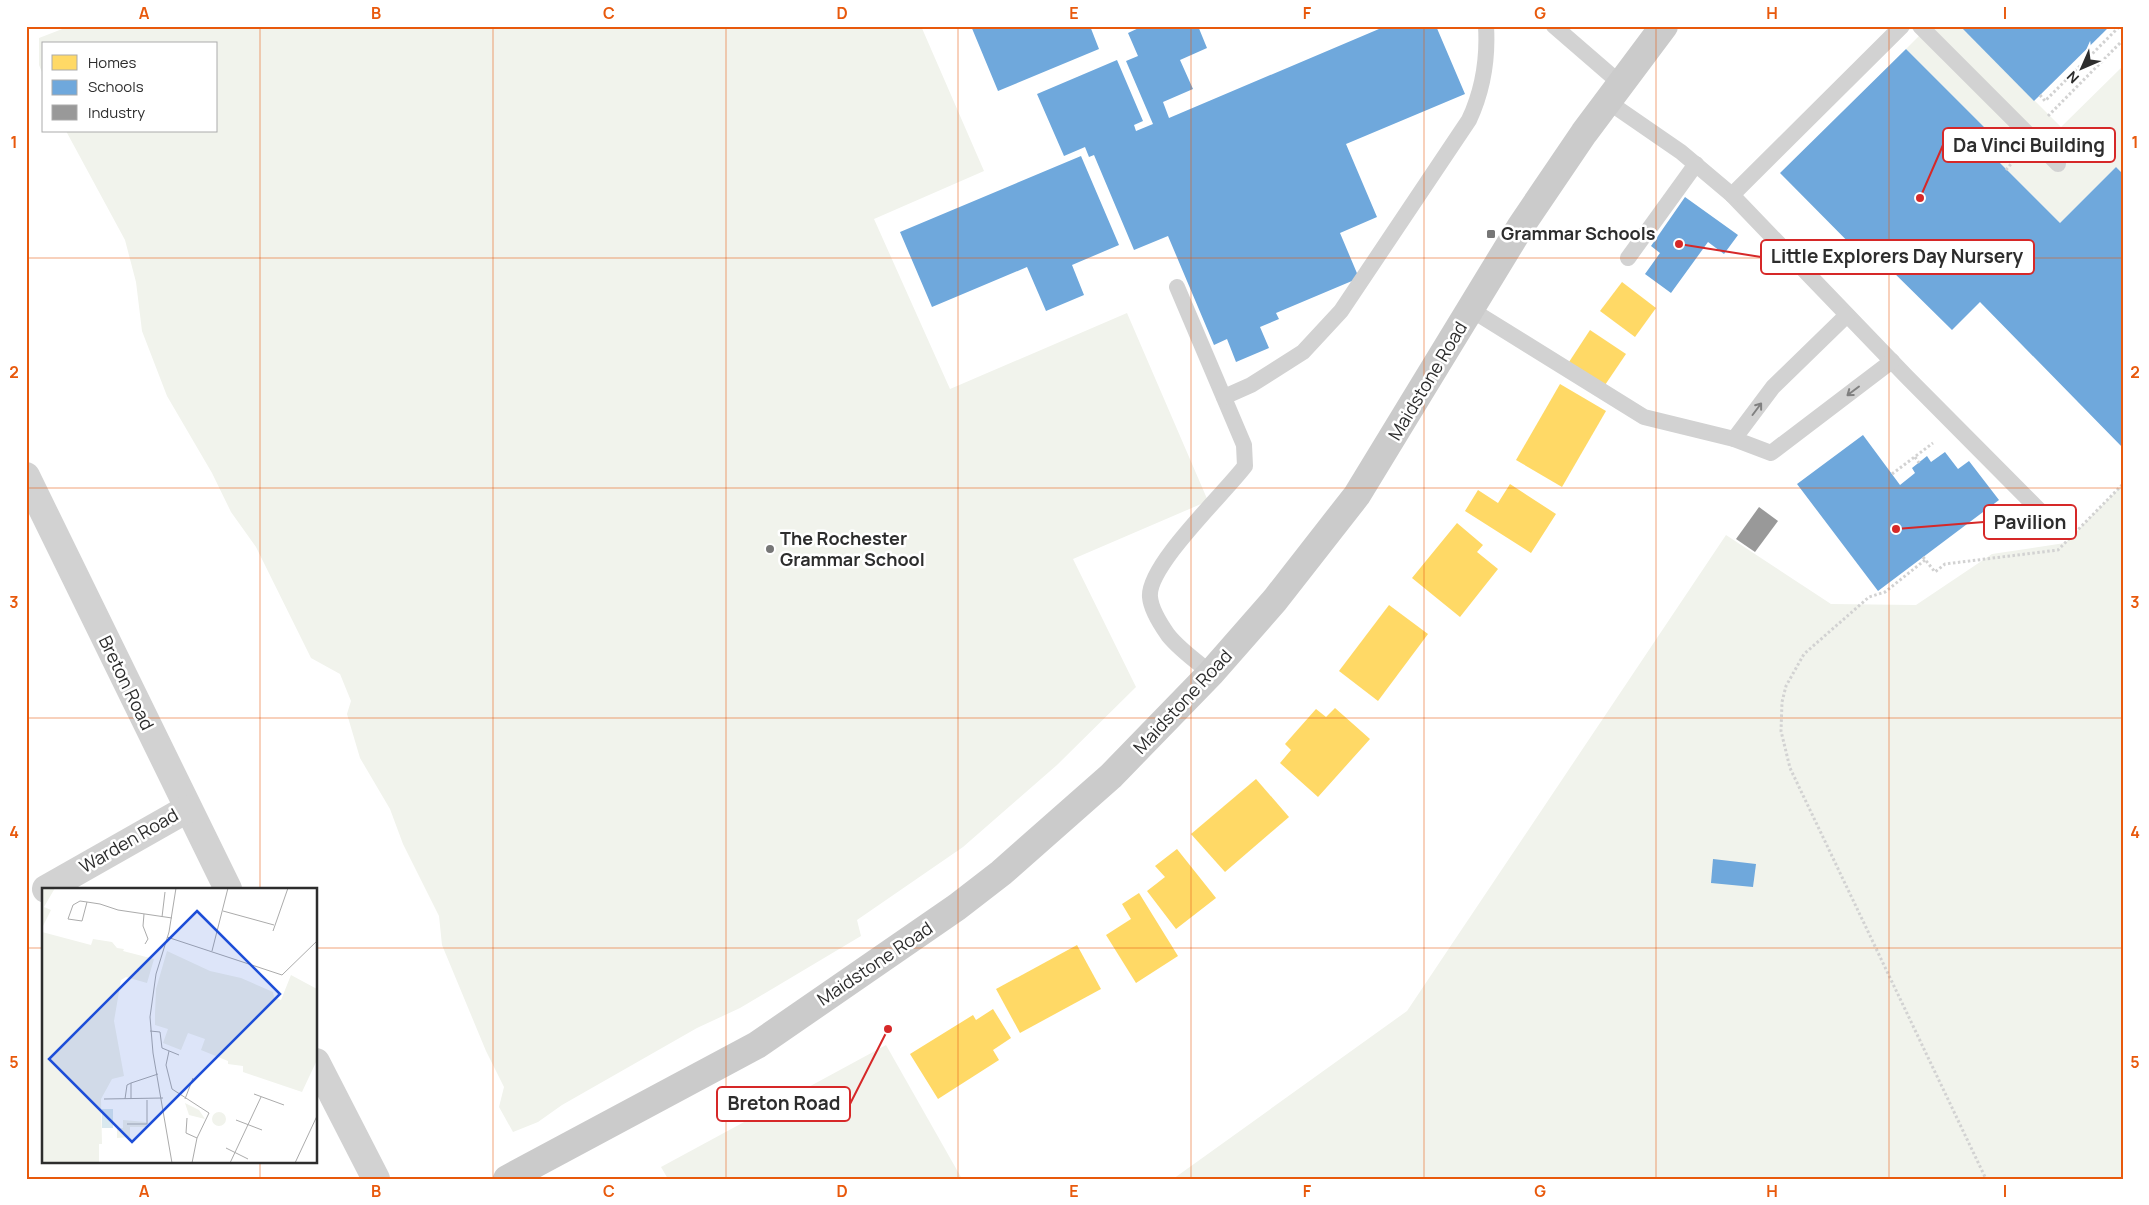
<svg xmlns="http://www.w3.org/2000/svg" width="2149" height="1205" font-family="Manrope,sans-serif">
<style>
.green{fill:#f1f3ec}
.homes{fill:#ffd966}
.schools{fill:#6fa8dc}
.industry{fill:#999}
.lines{fill:none;stroke-linecap:round;stroke-linejoin:round}
.path{stroke:#d2d2d2;stroke-width:3;stroke-dasharray:2.5 2.5;stroke-linecap:butt}
.service{stroke:#d2d2d2;stroke-width:16}
.minor{stroke:#d2d2d2;stroke-width:28}
.secondary{stroke:#cbcbcb;stroke-width:28}
.oneway{stroke:#808080}
.grid{fill:none;stroke:#e8590c;stroke-width:1;stroke-opacity:0.55}
.poi-dot{fill:#767676;stroke:#fff;stroke-width:2}
.labels{text-anchor:middle;stroke-width:5;stroke-linejoin:round;paint-order:stroke}
.poi-label{font-size:18px;font-weight:bold;fill:#2d2d2d;stroke:#fff;text-anchor:start}
.street-label{font-size:18px;fill:#2d2d2d;stroke:#fff}
.inset-road{fill:none;stroke:#ababab;stroke-width:1}
.view{fill:#1d4ed8;fill-opacity:0.15;stroke:#1d4ed8;stroke-width:2.5}
.inset-edge{fill:none;stroke:#2d2d2d;stroke-width:2.5}
.leader{fill:none;stroke:#d62828;stroke-width:2}
.callout-dot{fill:#d62828;stroke:#fff;stroke-width:2}
.callout{fill:#fff;stroke:#d62828;stroke-width:2}
.callout-label{font-size:19px;text-anchor:middle;font-weight:bold;fill:#2d2d2d}
.neatline{fill:none;stroke:#e8590c;stroke-width:2}
.grid-label{font-size:16px;text-anchor:middle;font-weight:bold;fill:#e8590c}
</style>
<rect width="100%" height="100%" fill="#fff"/>
<g class="green">
<path d="M70,26H921L984,171L874,219L950,389L1127,313L1208,501L1073,559L1136,687L1057,765L963,847L857,920L861,936L740,1008L697,1028L562,1105L538,1122L513,1132L499,1107L504,1087L486,1051L442,945L439,916L403,844L390,809L360,758L347,714L351,701L340,674L311,658L256,547L231,512L212,473L167,396L142,331L136,282L125,240L66,131H216V44H44V77L39,65V38Z"/>
<path d="M1929,26H1960L2061,127L2123,66V174L2116,167L2060,223L2000,163L2010,153L1906,49Z"/>
<path d="M2123,484V1179H1173L1407,1011L1726,535L1831,604L1916,605L1992,554L2065,543Z"/>
<path d="M886,1045L962,1179H668L661,1167Z"/>
</g>
<g class="homes">
<path d="M1622,282L1656,308L1635,337L1600,311Z"/>
<path d="M1590,330L1626,354L1605,385L1569,362Z"/>
<path d="M1560,384L1606,411L1562,487L1516,460Z"/>
<path d="M1510,484L1556,514L1531,553L1465,511L1478,490L1498,503Z"/>
<path d="M1457,523L1483,545L1477,552L1498,569L1460,617L1412,578Z"/>
<path d="M1389,605L1428,634L1378,701L1339,671Z"/>
<path d="M1335,708L1370,739L1318,797L1280,763L1291,750L1285,744L1316,709L1326,717Z"/>
<path d="M1256,779L1289,817L1225,872L1191,834Z"/>
<path d="M1177,849L1216,898L1176,929L1147,891L1165,877L1155,866Z"/>
<path d="M1139,893L1178,956L1136,983L1106,935L1131,919L1122,904Z"/>
<path d="M1077,945L1101,989L1020,1033L996,989Z"/>
<path d="M993,1009L1011,1038L993,1050L999,1060L938,1099L910,1054L973,1015L976,1020Z"/>
</g>
<g class="schools">
<path d="M971,26H1053L1054,29L1060,26H1090L1099,49L998,91Z"/>
<path d="M1143,26H1198L1207,48L1180,60L1193,89L1163,102L1169,118L1386,26H1436L1465,94L1346,144L1377,217L1340,233L1359,278L1276,313L1279,319L1260,327L1269,348L1236,362L1227,339L1214,345L1168,236L1134,250L1094,155L1089,157L1085,147L1064,156L1037,94L1117,60L1143,121L1134,125L1136,131L1153,124L1126,61L1138,56L1128,33Z"/>
<path d="M1960,26H2110L2034,101Z"/>
<path d="M1906,49L2010,153L2000,163L2060,223L2116,167L2123,174V448L1980,302L1952,330L1885,264L1878,272L1780,173Z"/>
<path d="M1081,156L1119,245L1072,265L1084,295L1046,311L1027,267L932,307L900,232Z"/>
<path d="M1685,197L1738,235L1724,254L1708,242L1671,293L1645,274L1660,253L1651,246Z"/>
<path d="M1863,435L1900,485L1915,473L1912,468L1927,456L1931,462L1945,452L1958,469L1969,461L1999,500L1878,591L1797,484Z"/>
<path d="M1713,859L1756,864L1753,887L1711,883Z"/>
</g>
<path class="industry" d="M1759,507L1778,521L1755,552L1736,539Z"/>
<g class="lines">
<g class="path">
<path d="M2040,95L2045,101L2120,26"/>
<path d="M2048,116L2123,40"/>
<path d="M2006,170L2015,159"/>
<path d="M1915,457L1919,463"/>
<path d="M1892,474L1933,443"/>
<path d="M1923,557L1935,572L1945,564L2058,550L2123,484"/>
<path d="M1925,560L1885,592L1869,597L1804,654L1786,686L1782,702L1781,731L1790,768L1986,1179"/>
</g>
<g class="service">
<path d="M1554,26L1621,84"/>
<path d="M1920,26L2058,164"/>
<path d="M1607,101L1681,152L1732,195L1907,377L2044,515"/>
<path d="M1732,195L1902,26"/>
<path d="M1628,258L1696,164"/>
<path d="M1177,287L1244,445L1245,466C1224,494 1147,566 1150,597C1151,610 1161,625 1168,635C1179,649 1197,662 1211,673"/>
<path d="M1470,309L1644,417L1734,439"/>
<path d="M1847,315L1773,387L1734,439L1771,453L1892,361"/>
<path d="M1224,397L1251,385L1303,352L1341,311L1469,120C1483,90 1488,59 1486,26"/>
</g>
<g class="minor">
<path d="M26,476L228,889"/>
<path d="M46,889L187,809"/>
<path d="M316,1062L376,1179"/>
</g>
<path class="secondary" d="M507,1179L757,1045L957,907L1001,873L1111,776L1211,673L1275,600L1357,495L1521,226L1584,133L1664,26"/>
</g>
<defs><path id="oneway-shaft" d="M-6 0H5M1.5-3L5.5 0L1.5 3" fill="none" stroke-width="1.6" stroke-linecap="round" stroke-linejoin="round" transform="scale(1.25)"/></defs>
<g class="oneway">
<use href="#oneway-shaft" transform="translate(1853 391) rotate(143)"/>
<use href="#oneway-shaft" transform="translate(1757 409) rotate(-53)"/>
</g>
<path class="grid" d="M260,26V889M493,26V1179M726,26V1179M958,26V1179M1191,26V1179M1424,26V1179M1656,26V1179M1889,26V1179M26,258H2123M26,488H2123M26,718H2123M26,948H44M316,948H2123M260,1161V1179"/>
<g class="poi-dot">
<rect x="1486" y="229" width="10" height="10" rx="2.5"/>
<circle cx="770" cy="549" r="5"/>
</g>
<g class="labels">
<g class="poi-label">
<text x="1501" y="240">Grammar Schools</text>
<text x="780" y="545">The Rochester<tspan x="780" dy="21">Grammar School</tspan></text>
</g>
<g class="street-label">
<text transform="translate(1428 381) rotate(-59)" y="6">Maidstone Road</text>
<text transform="translate(126 683) rotate(64)" y="6">Breton Road</text>
<text transform="translate(1183 702) rotate(-47)" y="6">Maidstone Road</text>
<text transform="translate(129 841) rotate(-30)" y="6">Warden Road</text>
<text transform="translate(875 964) rotate(-34)" y="6">Maidstone Road</text>
</g>
</g>
<g transform="translate(42 888)">
<rect width="275" height="275" fill="#fff"/>
<path d="M0,0H13L2,19L9,22L0,40ZM0,44L49,57L51,51L70,54L75,60L82,61L81,63L112,71L105,95L84,89L79,92L72,133L82,188L70,191L59,211L60,256H57V275H0ZM125,63L168,83L199,90L231,104L232,109L239,112L249,87L275,101V172L260,204L201,184V178L186,176V173L159,162L163,151L146,145L139,162L121,155L126,141L113,137V126L114,101ZM143,215L157,222L163,231L147,227ZM170 231a7 7 0 1 1 14 0a7 7 0 1 1-14 0ZM81,232L104,234V239H88V249L75,250V240H81Z" fill="#f1f3ec"/>
<path d="M60,221H71V240H60Z" fill="#dae9ef"/>
<path class="inset-road" d="M45,14L40,33L26,31L31,17L38,13L45,14L58,16L76,22L130,30M181,23L232,37M102,26L101,38L106,51L103,56M120,29L123,4M231,43L246,0M125,49L240,87L275,53M170,63L186,0M108,143L118,144L120,160L137,167M127,163L124,177L130,201L167,225L155,250L150,275M89,195L116,186M212,206L242,217M62,211L121,210M83,211L85,197L89,195V211M143,211L151,190M145,230L144,245L155,250M194,232L220,242M85,236H105V212M184,260L206,271M130,275L111,165L108,129L114,86L127,44L134,0M188,275L219,209M253,275L275,228"/>
<path class="view" d="M155,23L238,106L90,254L7,171Z"/>
<rect width="275" height="275" class="inset-edge"/>
</g>
<path class="leader" d="M1920 198L1943 145M1679 244L1761 257M1896 529L1984 522M888 1029L850 1104"/>
<g class="callout-dot">
<circle cx="1920" cy="198" r="5"/>
<circle cx="1679" cy="244" r="5"/>
<circle cx="1896" cy="529" r="5"/>
<circle cx="888" cy="1029" r="5"/>
</g>
<g class="callout">
<rect x="1943" y="128" width="172" height="34" rx="5"/>
<rect x="1761" y="240" width="273" height="34" rx="5"/>
<rect x="1984" y="505" width="92" height="34" rx="5"/>
<rect x="717" y="1087" width="133" height="34" rx="5"/>
</g>
<g class="callout-label">
<text x="2029" y="152">Da Vinci Building</text>
<text x="1897" y="263">Little Explorers Day Nursery</text>
<text x="2030" y="529">Pavilion</text>
<text x="784" y="1110">Breton Road</text>
</g>
<rect width="2149" height="1205" fill="none" stroke="#ffffff" stroke-width="55"/>
<rect x="42" y="42" width="175" height="90" fill="#ffffff" stroke="#ababab"/>
<rect x="52" y="55" width="25" height="15" fill="#ffd966" stroke="#ababab"/>
<text x="88" y="68" font-size="15" fill="#2d2d2d">Homes</text>
<rect x="52" y="80" width="25" height="15" fill="#6fa8dc" stroke="#ababab"/>
<text x="88" y="92" font-size="15" fill="#2d2d2d">Schools</text>
<rect x="52" y="105" width="25" height="15" fill="#999999" stroke="#ababab"/>
<text x="88" y="118" font-size="15" fill="#2d2d2d">Industry</text>
<g transform="translate(2082 68) rotate(225)" stroke="#ffffff" stroke-width="4" paint-order="stroke">
<path d="M0-4L9 19L0 12L-9 19Z" fill="#2d2d2d"/>
<text y="-8" font-size="14" font-weight="bold" text-anchor="middle" fill="#2d2d2d">N</text>
</g>
<rect x="28" y="28" width="2094" height="1150" class="neatline"/>
<g class="grid-label">
<text x="144" y="19">A</text>
<text x="376" y="19">B</text>
<text x="609" y="19">C</text>
<text x="842" y="19">D</text>
<text x="1074" y="19">E</text>
<text x="1307" y="19">F</text>
<text x="1540" y="19">G</text>
<text x="1772" y="19">H</text>
<text x="2005" y="19">I</text>
<text x="14" y="148">1</text>
<text x="2135" y="148">1</text>
<text x="14" y="378">2</text>
<text x="2135" y="378">2</text>
<text x="14" y="608">3</text>
<text x="2135" y="608">3</text>
<text x="14" y="838">4</text>
<text x="2135" y="838">4</text>
<text x="14" y="1068">5</text>
<text x="2135" y="1068">5</text>
<text x="144" y="1197">A</text>
<text x="376" y="1197">B</text>
<text x="609" y="1197">C</text>
<text x="842" y="1197">D</text>
<text x="1074" y="1197">E</text>
<text x="1307" y="1197">F</text>
<text x="1540" y="1197">G</text>
<text x="1772" y="1197">H</text>
<text x="2005" y="1197">I</text>
</g>
</svg>
